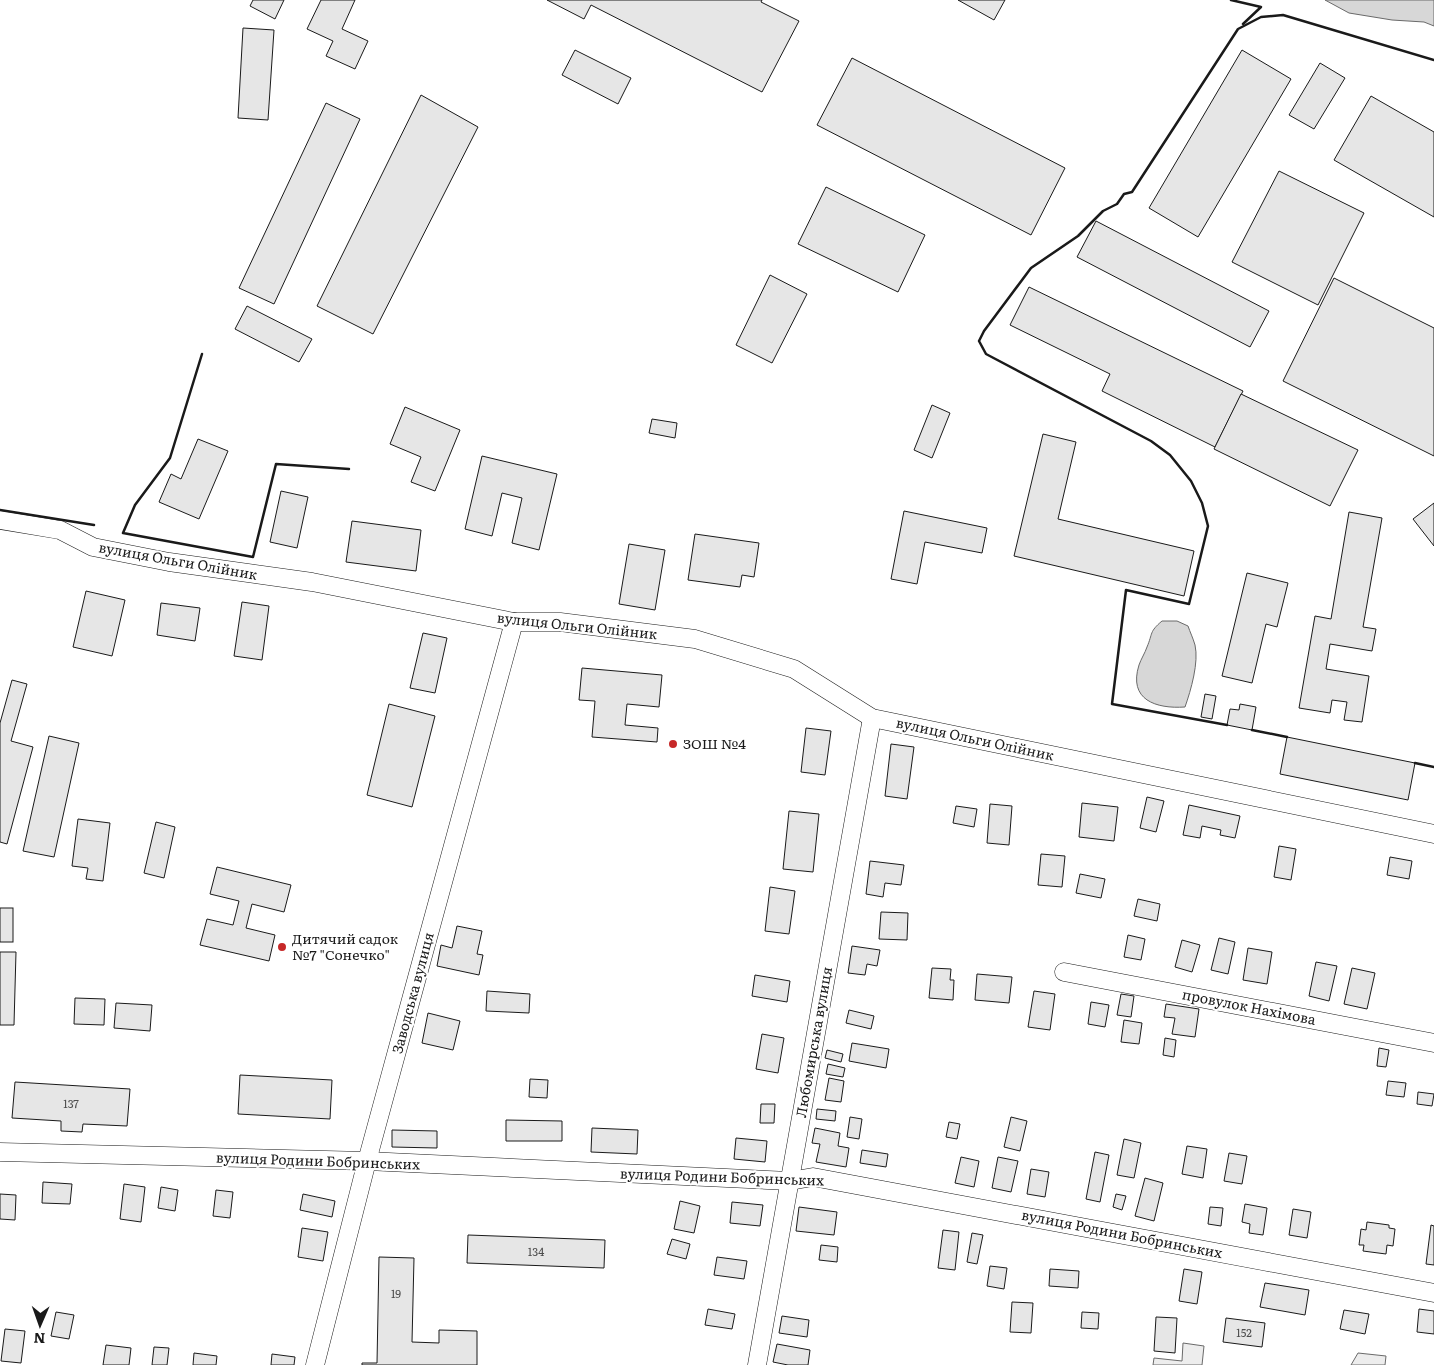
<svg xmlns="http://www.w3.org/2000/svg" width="1434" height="1365" font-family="Literata,serif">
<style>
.built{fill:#ededed;stroke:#6a6a6a}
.water{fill:#d7d7d7;stroke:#6a6a6a}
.building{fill:#e6e6e6;stroke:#1a1a1a}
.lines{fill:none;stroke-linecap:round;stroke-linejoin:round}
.minor-casing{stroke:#1a1a1a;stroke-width:19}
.minor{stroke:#fff;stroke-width:18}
.wall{stroke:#1a1a1a;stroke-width:2.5}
.poi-dot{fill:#c62828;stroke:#fff;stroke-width:2}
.labels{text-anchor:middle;stroke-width:4;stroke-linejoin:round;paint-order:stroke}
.number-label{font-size:11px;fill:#4d4d4d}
.street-label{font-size:14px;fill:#1a1a1a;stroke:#fff}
.poi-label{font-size:14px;fill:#1a1a1a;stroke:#fff;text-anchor:start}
</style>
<rect width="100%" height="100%" fill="#fff"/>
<g class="built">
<path d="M1183,1343L1204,1346L1202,1365H1153L1154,1358L1182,1361Z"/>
<path d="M1358,1353L1386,1356L1385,1365H1351Z"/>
</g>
<g class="water">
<path d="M1325,0H1434V26L1424,22L1392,20L1349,13Z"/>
<path d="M1162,621H1177L1188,626C1190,632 1193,638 1195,645C1199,662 1191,690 1185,707C1156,709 1128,700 1139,665C1141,659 1145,653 1147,647C1153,633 1149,632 1162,621Z"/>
</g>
<g class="building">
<path d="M253,0H284L275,19L250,6Z"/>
<path d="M321,0H355L342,29L368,41L355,69L326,56L333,41L307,29Z"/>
<path d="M547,0H762L761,2L799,21L762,92L591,5L584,19Z"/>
<path d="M958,0H1005L994,20Z"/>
<path d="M243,28L274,30L268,120L238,118Z"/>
<path d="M575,50L631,78L618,104L562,75Z"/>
<path d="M1242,50L1291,79L1198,237L1149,208Z"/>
<path d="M852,58L1065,168L1031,235L817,125Z"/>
<path d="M1320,63L1345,78L1314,129L1289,115Z"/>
<path d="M421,95L478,127L373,334L317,306Z"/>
<path d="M1371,96L1434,132V217L1334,160Z"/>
<path d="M326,103L360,119L274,304L239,288Z"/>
<path d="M1279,171L1364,213L1318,305L1232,262Z"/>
<path d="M826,187L925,235L898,292L798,244Z"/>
<path d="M1096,221L1269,311L1250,347L1077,257Z"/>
<path d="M770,275L807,294L772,363L736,345Z"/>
<path d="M1334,278L1434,328V456L1283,381Z"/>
<path d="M1029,287L1243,391L1215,447L1102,391L1110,374L1010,325Z"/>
<path d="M247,306L312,339L299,362L235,329Z"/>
<path d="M1241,394L1358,450L1330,506L1214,449Z"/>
<path d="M932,405L950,413L932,458L914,450Z"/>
<path d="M405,407L460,430L435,491L411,482L421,457L390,444Z"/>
<path d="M652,419L677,423L675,438L649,433Z"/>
<path d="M1043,434L1076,442L1058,519L1194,551L1184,596L1014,556Z"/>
<path d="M198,439L228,451L199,519L159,502L171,474L181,479Z"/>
<path d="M482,456L557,474L539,550L512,543L522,498L502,493L492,536L465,529Z"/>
<path d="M281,491L308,497L297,548L270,542Z"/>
<path d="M1434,503V546L1413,519Z"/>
<path d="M904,511L987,528L982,553L925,542L917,584L891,579Z"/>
<path d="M1349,512L1382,518L1363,627L1376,629L1372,651L1330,644L1326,669L1369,676L1362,722L1344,720L1347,702L1332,700L1330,713L1299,708L1315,616L1331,619Z"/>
<path d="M352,521L421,530L416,571L346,562Z"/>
<path d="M695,534L759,543L754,577L742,575L740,587L688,580Z"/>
<path d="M629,544L665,550L655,610L619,604Z"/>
<path d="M1247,573L1288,583L1277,627L1266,624L1252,683L1222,676Z"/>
<path d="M86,591L125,600L112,656L73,647Z"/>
<path d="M242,602L269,606L262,660L234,656Z"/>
<path d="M161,603L200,608L195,641L157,635Z"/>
<path d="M423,633L447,638L435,693L410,688Z"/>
<path d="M582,668L662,675L659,707L627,704L625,725L658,728L657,742L592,737L595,701L579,700Z"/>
<path d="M12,680L27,684L11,741L33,747L7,844L0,842V723Z"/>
<path d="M1205,694L1216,696L1212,719L1201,717Z"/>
<path d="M389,704L435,716L412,807L367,795Z"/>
<path d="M1240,704L1256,707L1252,730L1227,725L1230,709L1239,710Z"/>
<path d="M806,728L831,731L825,775L801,772Z"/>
<path d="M49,736L79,743L54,857L23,851Z"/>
<path d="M1287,737L1415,763L1408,800L1280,774Z"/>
<path d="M891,744L914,747L907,799L885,796Z"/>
<path d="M1147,797L1164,801L1156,832L1140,828Z"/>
<path d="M1082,803L1118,807L1114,841L1079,837Z"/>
<path d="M990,804L1012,806L1009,845L987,843Z"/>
<path d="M1189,805L1240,816L1235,838L1220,835L1221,830L1202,826L1200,838L1183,835Z"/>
<path d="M956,806L977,809L974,827L953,823Z"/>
<path d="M789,811L819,814L813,872L783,869Z"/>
<path d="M78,819L110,823L103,881L86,879L88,868L72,866Z"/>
<path d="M156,822L175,827L164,878L144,873Z"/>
<path d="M1279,846L1296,849L1291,880L1274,877Z"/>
<path d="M1041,854L1065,856L1062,887L1038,885Z"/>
<path d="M1390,857L1412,861L1409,879L1387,875Z"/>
<path d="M870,861L904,865L901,885L885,883L883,897L866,894Z"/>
<path d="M217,867L291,885L284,912L252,904L246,928L275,935L269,961L200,945L207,919L233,925L239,901L210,894Z"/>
<path d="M1080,874L1105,879L1101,898L1076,893Z"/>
<path d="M770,887L795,891L789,934L765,931Z"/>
<path d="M1138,899L1160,904L1157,921L1134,916Z"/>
<rect x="0" y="908" width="13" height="34"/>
<path d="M881,912L908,913L907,940L879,939Z"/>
<path d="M457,926L482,931L477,954L483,955L479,975L437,966L441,945L452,948Z"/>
<path d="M1128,935L1145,939L1141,960L1124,957Z"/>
<path d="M1219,938L1235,942L1228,974L1211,970Z"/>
<path d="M1182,940L1200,945L1192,972L1175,967Z"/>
<path d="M852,946L880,950L877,966L867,964L865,975L848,973Z"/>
<path d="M1248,948L1272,952L1267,984L1243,980Z"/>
<path d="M0,952H16L14,1025H0Z"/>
<path d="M1316,962L1337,966L1329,1001L1309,996Z"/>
<path d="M932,968L951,969L950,980H954L953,1000L929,998Z"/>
<path d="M1352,968L1375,973L1367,1009L1344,1004Z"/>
<path d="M977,974L1012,977L1009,1003L975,1000Z"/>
<path d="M755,975L790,981L787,1002L752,996Z"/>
<path d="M487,991L530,994L529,1013L486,1011Z"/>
<path d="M1034,991L1055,994L1050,1030L1028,1027Z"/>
<path d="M1121,994L1134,996L1131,1017L1117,1015Z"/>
<path d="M75,998L105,999L104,1025L74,1024Z"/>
<path d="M1091,1002L1109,1005L1105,1027L1088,1024Z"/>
<path d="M116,1003L152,1005L150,1031L114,1028Z"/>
<path d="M1166,1004L1199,1009L1195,1037L1172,1034L1175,1018L1164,1017Z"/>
<path d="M849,1010L874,1016L871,1029L846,1023Z"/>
<path d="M428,1013L460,1021L453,1050L422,1043Z"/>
<path d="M1124,1020L1142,1023L1139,1044L1121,1042Z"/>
<path d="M762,1034L784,1038L778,1073L756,1069Z"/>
<path d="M1165,1038L1176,1040L1174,1057L1163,1055Z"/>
<path d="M852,1043L889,1049L886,1068L849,1061Z"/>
<path d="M1379,1048L1389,1050L1386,1067L1377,1066Z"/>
<path d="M827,1050L843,1054L841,1062L825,1058Z"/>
<path d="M828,1064L845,1068L843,1077L826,1074Z"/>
<path d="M240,1075L332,1080L330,1119L238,1114Z"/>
<path d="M829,1078L844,1081L841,1102L825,1100Z"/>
<path d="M530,1079L548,1080L547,1098L529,1097Z"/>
<path d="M1388,1081L1406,1083L1404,1097L1386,1095Z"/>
<path d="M15,1082L130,1089L127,1126L83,1124L82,1132L61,1131V1121L12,1118Z"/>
<path d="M1418,1092L1434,1094L1432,1106L1417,1104Z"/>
<path d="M761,1104H775L774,1123H760Z"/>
<path d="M817,1109L836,1111L835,1121L816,1119Z"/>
<path d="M850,1117L862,1119L859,1139L847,1137Z"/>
<path d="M1011,1117L1027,1121L1020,1151L1004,1147Z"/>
<path d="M506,1120L562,1121V1141H506Z"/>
<path d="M949,1122L960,1124L957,1139L946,1137Z"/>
<path d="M592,1128L638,1130L637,1154L591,1152Z"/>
<path d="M815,1128L840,1133L838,1146L849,1148L846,1167L816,1162L820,1144L812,1143Z"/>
<path d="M392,1130L437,1131V1148L392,1147Z"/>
<path d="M736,1138L767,1141L765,1162L734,1159Z"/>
<path d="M1124,1139L1141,1143L1134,1178L1117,1175Z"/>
<path d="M1187,1146L1207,1149L1203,1178L1182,1174Z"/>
<path d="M862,1150L888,1154L886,1167L860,1163Z"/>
<path d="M1095,1152L1109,1155L1100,1202L1086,1199Z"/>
<path d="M1229,1153L1247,1156L1242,1184L1224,1181Z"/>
<path d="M961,1157L979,1161L974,1187L955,1183Z"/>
<path d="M998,1157L1018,1161L1011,1192L992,1188Z"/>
<path d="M1031,1169L1049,1172L1045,1197L1027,1194Z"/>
<path d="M1145,1178L1163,1183L1154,1221L1135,1216Z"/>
<path d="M43,1182L72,1184L70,1204L42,1203Z"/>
<path d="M124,1184L145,1187L141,1222L120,1219Z"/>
<path d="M161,1187L178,1190L175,1211L158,1208Z"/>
<path d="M216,1190L233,1192L230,1218L213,1216Z"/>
<path d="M0,1194L16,1195L15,1220L0,1219Z"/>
<path d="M303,1194L335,1201L332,1217L300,1210Z"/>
<path d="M1116,1194L1126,1196L1122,1210L1113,1207Z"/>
<path d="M680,1201L700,1206L694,1233L674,1229Z"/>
<path d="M732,1202L763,1205L760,1226L730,1223Z"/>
<path d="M1245,1204L1267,1208L1263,1235L1249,1233L1250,1224L1242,1222Z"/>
<path d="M799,1207L837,1212L834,1235L796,1231Z"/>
<path d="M1210,1207L1223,1208L1221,1226L1208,1224Z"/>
<path d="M1293,1209L1311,1212L1307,1238L1289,1235Z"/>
<path d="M1367,1222L1389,1225V1228L1395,1229L1393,1246L1387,1245L1386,1254L1363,1251L1364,1245H1359L1361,1229L1366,1230Z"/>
<path d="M1431,1225L1434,1226V1265L1426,1264Z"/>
<path d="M302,1228L328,1232L323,1261L298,1257Z"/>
<path d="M943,1230L959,1232L955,1270L938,1268Z"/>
<path d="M972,1233L983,1235L977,1264L967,1262Z"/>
<path d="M468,1235L605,1240L604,1268L467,1263Z"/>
<path d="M672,1239L690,1244L686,1259L667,1254Z"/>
<path d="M821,1245L838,1247L837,1262L819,1260Z"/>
<path d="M379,1257L414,1258L412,1342L439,1343V1330L477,1331V1365H362V1363H377Z"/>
<path d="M717,1257L747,1261L744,1279L714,1275Z"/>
<path d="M990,1266L1007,1268L1004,1289L987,1286Z"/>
<path d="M1050,1269L1079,1271L1078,1288L1049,1286Z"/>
<path d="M1184,1269L1202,1272L1197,1304L1179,1301Z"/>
<path d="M1265,1283L1309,1290L1305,1315L1260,1307Z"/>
<path d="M1012,1302L1033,1303L1031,1333L1010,1332Z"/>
<path d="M708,1309L735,1314L732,1329L705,1325Z"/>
<path d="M1419,1309L1434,1311V1334L1417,1332Z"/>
<path d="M1344,1310L1369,1314L1365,1334L1340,1329Z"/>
<path d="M56,1312L74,1315L69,1339L51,1336Z"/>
<path d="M1082,1312L1099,1313L1098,1329L1081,1328Z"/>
<path d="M782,1316L809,1320L807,1337L779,1333Z"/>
<path d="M1156,1317L1177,1318L1175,1353L1154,1351Z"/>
<path d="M1226,1318L1265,1323L1262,1347L1223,1342Z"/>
<path d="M5,1329L25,1331L21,1363L1,1361Z"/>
<path d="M777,1344L810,1350L808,1365H788L773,1362Z"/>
<path d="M106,1345L131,1348L129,1365H103Z"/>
<path d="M154,1347L169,1348L167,1365H152Z"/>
<path d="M194,1353L217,1356L216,1365H193Z"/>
<path d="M272,1354L295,1357L294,1365H271Z"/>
</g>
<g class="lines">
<defs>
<g id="minor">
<path d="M0,520L60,530L93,547L169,562L312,582L514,622H560L695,639L794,669L872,718L1434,834"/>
<path d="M1064,972L1434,1043"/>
<path d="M0,1152L367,1161L790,1181L813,1177L1434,1293"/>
<path d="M315,1365L367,1161L514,622"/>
<path d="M757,1365L872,718"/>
</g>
</defs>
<use href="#minor" class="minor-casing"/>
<use href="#minor" class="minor"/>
<g class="wall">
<path d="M1231,0L1261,7L1243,24"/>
<path d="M202,354L170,458L135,505L123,533L253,557L276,464L349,469"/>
<path d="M0,510L94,525"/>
<path d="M1227,725L1112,704L1126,590L1189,604L1208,526L1202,503L1191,481L1170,455L1151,441L986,354L979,341L984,331L1031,268L1078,236L1103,211L1117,204L1124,194L1132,192L1238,29L1261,17L1283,15L1434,60"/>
<path d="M1252,730L1287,737"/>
<path d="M1415,763L1434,767"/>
</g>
</g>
<g class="poi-dot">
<circle cx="673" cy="744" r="5"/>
<circle cx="282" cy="947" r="5"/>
</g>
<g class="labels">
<g class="number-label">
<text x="71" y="1108">137</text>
<text x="536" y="1256">134</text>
<text x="396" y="1298">19</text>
<text x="1244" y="1337">152</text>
</g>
<g class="street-label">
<text transform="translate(178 561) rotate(10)" y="5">вулиця Ольги Олійник</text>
<text transform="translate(577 626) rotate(6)" y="5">вулиця Ольги Олійник</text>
<text transform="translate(975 739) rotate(12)" y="5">вулиця Ольги Олійник</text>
<text transform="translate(413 993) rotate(-75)" y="5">Заводська вулиця</text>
<text transform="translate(1249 1007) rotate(11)" y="5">провулок Нахімова</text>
<text transform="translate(814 1042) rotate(-80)" y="5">Любомирська вулиця</text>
<text transform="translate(318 1161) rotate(2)" y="5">вулиця Родини Бобринських</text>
<text transform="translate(722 1177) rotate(2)" y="5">вулиця Родини Бобринських</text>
<text transform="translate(1122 1234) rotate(11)" y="5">вулиця Родини Бобринських</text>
</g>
<g class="poi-label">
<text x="683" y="749">ЗОШ №4</text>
<text x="292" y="944">Дитячий садок<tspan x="292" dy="16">№7 "Сонечко"</tspan></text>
</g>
</g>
<g transform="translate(40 1325) rotate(182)" stroke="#ffffff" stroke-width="4" paint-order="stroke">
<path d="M0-4L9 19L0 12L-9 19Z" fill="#1a1a1a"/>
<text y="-8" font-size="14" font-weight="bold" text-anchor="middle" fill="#1a1a1a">N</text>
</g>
</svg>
